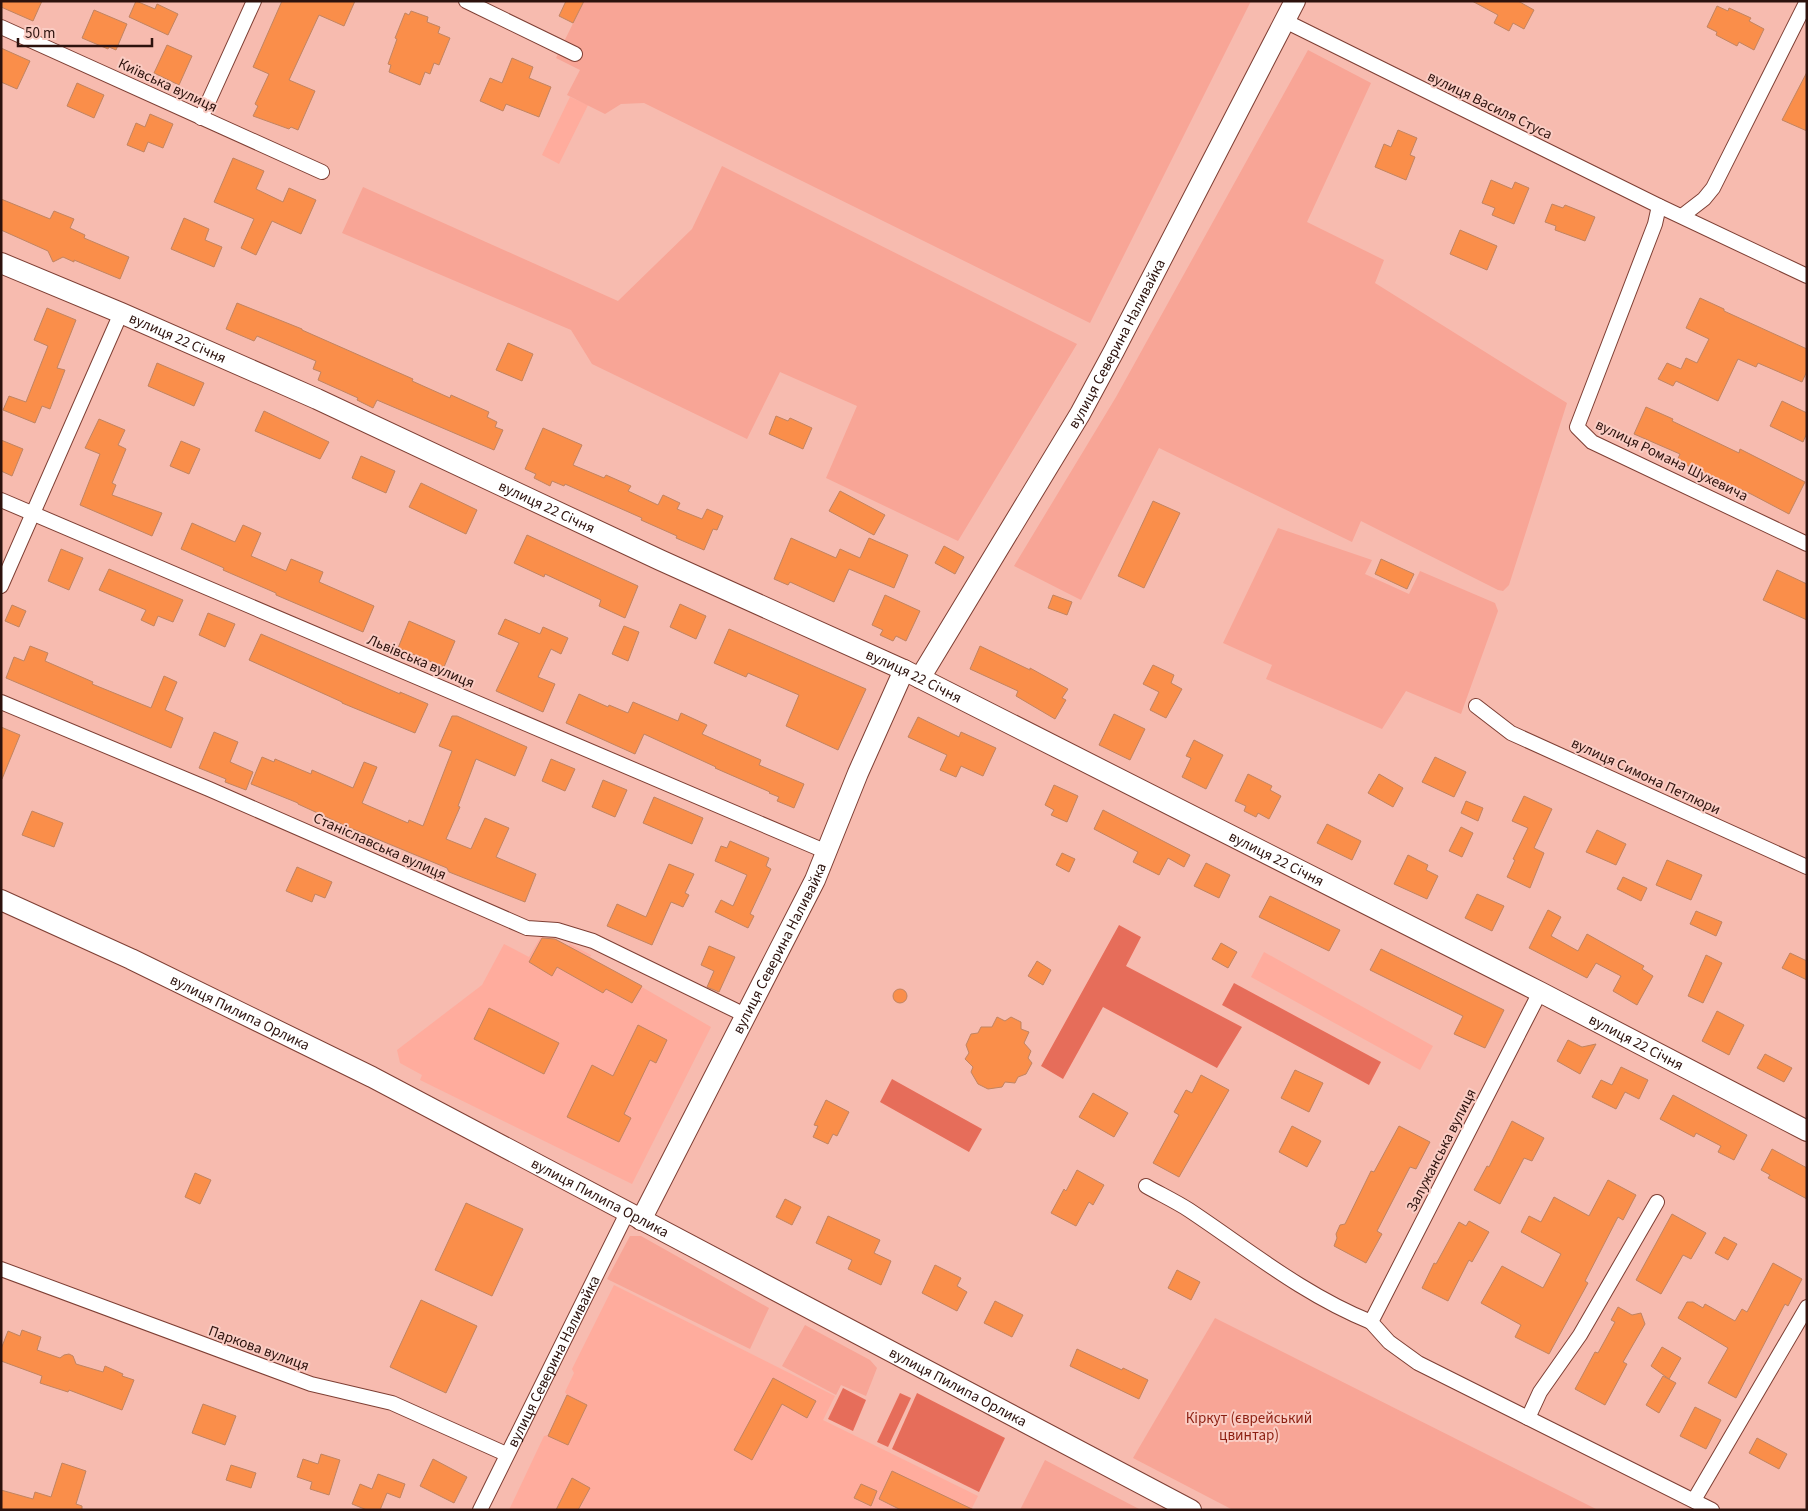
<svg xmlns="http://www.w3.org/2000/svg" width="1808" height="1511" font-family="'Source Sans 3',sans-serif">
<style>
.built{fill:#ffac9d}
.green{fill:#f8a596}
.forest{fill:#e66d5a}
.building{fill:#fa8e4a;stroke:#c18461}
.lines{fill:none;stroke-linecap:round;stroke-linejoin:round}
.street-casing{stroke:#7e3f34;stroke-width:16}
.secondary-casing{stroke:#7e3f34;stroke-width:22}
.street{stroke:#fff;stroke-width:14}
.secondary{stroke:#fff;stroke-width:20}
.labels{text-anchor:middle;stroke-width:4;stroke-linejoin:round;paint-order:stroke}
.street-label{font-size:15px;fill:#2c120d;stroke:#faccc3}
.park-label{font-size:15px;fill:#8c1f11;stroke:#faccc3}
</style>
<rect width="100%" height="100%" fill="#f7bbaf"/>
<g class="built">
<path d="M570,97L588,105L559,164L542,155Z"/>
<path d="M543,933L568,946L570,944L591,955L590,957L711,1027L632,1184L420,1080L422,1075L400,1063L397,1050L482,985L504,944L529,957Z"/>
<path d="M1264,952L1433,1046L1420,1070L1251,977Z"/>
<path d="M614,1285L835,1396L823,1420L978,1496L971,1510H509L544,1436L548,1435L567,1395L565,1392L574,1373L572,1369Z"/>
</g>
<g class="green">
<path d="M584,1H1251L1090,323L644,103L621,104L605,114L567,95L580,70L556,58Z"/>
<path d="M1308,50L1371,83L1307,222L1384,260L1375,283L1567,403L1509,585L1503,591L1498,590L1361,521L1352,542L1159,448L1081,600L1014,566L1116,397Z"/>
<path d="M722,166L1077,344L958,541L826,478L857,406L780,372L747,439L592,364L571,330L342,233L363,187L618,301L692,229Z"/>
<path d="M1278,528L1372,560L1365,574L1409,594L1420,571L1495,603L1498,611L1461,714L1406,691L1382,729L1266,679L1272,665L1223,643Z"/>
<path d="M630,1236H641L769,1308L750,1349L607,1279Z"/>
<path d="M1215,1318L1598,1510H1233L1133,1458Z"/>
<path d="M805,1325L870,1360L877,1368L866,1396L841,1385L836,1395L782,1366Z"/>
<path d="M1045,1460L1141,1510H1020Z"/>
</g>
<g class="forest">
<path d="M1119,925L1141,937L1126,966L1242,1027L1217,1068L1103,1007L1063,1079L1041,1066Z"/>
<path d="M1234,983L1381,1062L1369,1085L1222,1005Z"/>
<path d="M892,1079L982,1129L969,1152L880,1102Z"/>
<path d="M843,1388L866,1400L853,1431L828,1419Z"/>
<path d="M900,1393L911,1398L888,1447L877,1442Z"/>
<path d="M917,1393L1005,1438L979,1492L892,1449Z"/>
</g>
<g class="building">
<path d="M1,1H42L33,21L1,7Z"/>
<path d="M136,1L155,9L157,4L178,14L168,35L129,17Z"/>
<path d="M282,1H355L344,26L319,15L289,80L315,91L298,130L291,127L289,129L253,116L258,106L255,104L269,74L253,67Z"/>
<path d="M566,1H584L573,23L559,16Z"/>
<path d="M1472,1H1518L1534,10L1524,29L1513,23L1509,31L1494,23L1498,15Z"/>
<path d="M1717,6L1728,11L1729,8L1751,18L1749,21L1764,29L1754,50L1739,42L1737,46L1716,35L1717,32L1707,27Z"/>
<path d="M94,10L127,24L116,50L109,47L108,49L82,38Z"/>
<path d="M411,11L428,17L427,22L440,27L438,33L450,38L439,65L434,63L430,74L425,72L420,85L389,72L391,65L388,64L397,39L395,38L405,13L409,15Z"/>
<path d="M167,45L192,56L179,85L154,73Z"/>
<path d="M1,48L30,61L17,89L1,82Z"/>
<path d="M512,58L533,67L529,78L551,87L539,117L506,104L503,111L480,101L490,78L502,83Z"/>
<path d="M1807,72V131L1782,120Z"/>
<path d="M77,83L104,95L94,118L67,106Z"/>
<path d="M150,114L173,124L163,148L148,142L144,152L127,145L136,123L145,127Z"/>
<path d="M1398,130L1417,138L1410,155L1415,157L1406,180L1375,167L1384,144L1391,147Z"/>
<path d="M233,158L264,171L256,189L283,202L289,188L316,200L301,234L272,221L256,255L241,248L254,219L214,202Z"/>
<path d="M1491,180L1512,189L1515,182L1529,188L1514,224L1492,215L1495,208L1482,203Z"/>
<path d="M1,199L50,219L54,211L74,219L70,228L85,235L84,238L129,257L120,279L74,260V262L63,257L53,262L48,251L1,230Z"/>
<path d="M1552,204L1563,208L1565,205L1595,217L1585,241L1555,230L1556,226L1545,222Z"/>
<path d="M184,218L209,229L205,240L222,247L214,267L171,249Z"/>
<path d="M1460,230L1497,246L1487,270L1450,254Z"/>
<path d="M1700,298L1724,309V311L1807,349V371L1802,382L1758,363L1756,367L1738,359L1718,401L1676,381L1673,386L1658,379L1667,363L1681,369L1686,358L1697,363L1709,339L1686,328Z"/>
<path d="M237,303L302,329V330L413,379L412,381L450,398L451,395L489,412L487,417L497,422L495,427L503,430L494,450L377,400L373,408L357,400L358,398L318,380L321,372L313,369L316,361L257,336L254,341L226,329Z"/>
<path d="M47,308L76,320L57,368L65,370L50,409L42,406L35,423L3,410L9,396L26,402L48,346L34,340Z"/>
<path d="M508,343L533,354L522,381L496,370Z"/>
<path d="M157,363L204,383L194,406L148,386Z"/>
<path d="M1782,401L1807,413V433L1803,442L1770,426Z"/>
<path d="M1646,407L1673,419L1672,421L1739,453L1740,449L1805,482L1789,514L1751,494L1677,461L1680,454L1634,434Z"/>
<path d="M264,411L329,442L320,459L255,431Z"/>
<path d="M776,416L788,421L790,418L812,428L803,449L769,434Z"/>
<path d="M99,419L125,430L118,445L126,449L112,483L116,485L112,495L162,513L152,536L80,505L100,454L85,448Z"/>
<path d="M543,428L582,445L573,465L604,478L606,475L631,486L628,491L658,505L663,495L680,503L677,509L702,519L707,509L723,516L717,530L713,529L704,550L676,538L677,536L641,520L642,518L565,484L564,486L552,481L550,486L534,478L536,474L525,469Z"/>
<path d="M1,440L23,449L12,476L1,471Z"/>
<path d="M181,441L200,449L189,474L170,466Z"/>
<path d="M361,456L395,471L386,493L352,478Z"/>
<path d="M421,483L477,510L466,534L409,507Z"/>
<path d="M840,491L885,515L874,535L829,511Z"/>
<path d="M1153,501L1180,513L1144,588L1118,576Z"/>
<path d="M192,523L235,542L243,525L261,533L251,556L286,571L291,559L323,572L319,582L374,606L363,632L276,595V593L223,570L224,568L181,549Z"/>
<path d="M527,535L638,586L625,618L599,606L601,600L545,574L544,577L514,563Z"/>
<path d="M791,538L836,558L840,549L860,558L869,538L908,555L894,588L849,569L834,602L790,582L788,585L774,579Z"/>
<path d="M944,546L964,557L955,574L935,563Z"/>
<path d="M61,549L83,558L69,590L48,581Z"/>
<path d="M1381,559L1414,574L1407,589L1375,574Z"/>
<path d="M109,569L183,600L173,622L158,616L154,626L141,620L146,610L99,590Z"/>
<path d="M1777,570L1807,584V620L1763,600Z"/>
<path d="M885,595L920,611L906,641L896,636L893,641L880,635L883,630L872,625Z"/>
<path d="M1053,595L1072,602L1067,615L1048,608Z"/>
<path d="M680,604L706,616L696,639L670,627Z"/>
<path d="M12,605L26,611L19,627L5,621Z"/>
<path d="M208,613L235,624L225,647L199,635Z"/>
<path d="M505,619L540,634L543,627L568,638L561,654L551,649L538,677L555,684L543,712L496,691L519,643L498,634Z"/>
<path d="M409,621L455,641L444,667L398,648Z"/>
<path d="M624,626L639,632L628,661L612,654Z"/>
<path d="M729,629L866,689L838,750L786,726L799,695L748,673L746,677L714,663Z"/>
<path d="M261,634L400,694V692L428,704L415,733L342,703V702L249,660Z"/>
<path d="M30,646L48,653L45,661L93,682L92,684L151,708L164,676L177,682L165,710L183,718L171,748L6,678L14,657L24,661Z"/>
<path d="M980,646L1030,670V668L1068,689L1062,698L1066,700L1055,719L1016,696L1018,691L970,669Z"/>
<path d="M1153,665L1174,675L1171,683L1182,689L1166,718L1150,710L1159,692L1143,684Z"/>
<path d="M579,694L608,707L609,705L628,713L633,702L678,721L681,713L707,725L702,734L761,760L759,765L804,784L794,808L777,801L779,797L769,793L770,792L715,768L716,767L644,734L635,754L566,723Z"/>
<path d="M1114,714L1145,729L1130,760L1099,745Z"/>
<path d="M452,716H457L527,747L515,776L476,759L458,806L460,807L446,839L471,849L485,818L509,828L496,857L536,874L525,902L449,872L447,868L348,827L298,804V803L251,784L262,757L274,762L275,759L311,774L312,770L353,788L364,762L377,767L362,803L408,823L409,820L423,826L452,751L439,746Z"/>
<path d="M918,717L959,737L961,732L996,748L983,776L961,766L956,777L940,770L947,755L908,737Z"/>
<path d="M1,727L20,735L2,779H1Z"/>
<path d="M214,732L238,742L230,762L253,772L246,790L225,782L226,779L199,768Z"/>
<path d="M1194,740L1223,755L1206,789L1182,777L1191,758L1186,756Z"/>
<path d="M1435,757L1466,772L1454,797L1422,782Z"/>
<path d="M551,759L575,769L565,791L542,781Z"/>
<path d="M1248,774L1272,786L1270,790L1281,796L1269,819L1258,813L1256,817L1244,811L1246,806L1235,801Z"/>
<path d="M1379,774L1403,788L1393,807L1368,793Z"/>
<path d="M603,780L627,790L615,817L592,807Z"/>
<path d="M1054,785L1078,796L1067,822L1051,815L1054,810L1045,805Z"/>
<path d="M1524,796L1552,809L1534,848L1544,853L1530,888L1507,877L1515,860L1513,859L1528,828L1512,821Z"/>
<path d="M654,797L703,818L692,844L643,823Z"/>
<path d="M1466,801L1483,808L1478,821L1461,813Z"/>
<path d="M1103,810L1190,855L1184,867L1168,858L1159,875L1133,862L1138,852L1094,829Z"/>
<path d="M32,811L63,823L54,847L22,835Z"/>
<path d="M1327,824L1361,841L1352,860L1317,843Z"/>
<path d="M1461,827L1473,833L1462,857L1449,851Z"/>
<path d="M1597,830L1626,844L1616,865L1586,852Z"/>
<path d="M730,841L769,858L766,866L771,869L750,914L754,916L748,928L715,912L721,900L733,906L747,875L715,861L721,846L727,848Z"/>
<path d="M1062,853L1075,859L1069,872L1056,865Z"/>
<path d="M1408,855L1428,865L1426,870L1438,876L1427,899L1394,884Z"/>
<path d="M1667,860L1702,875L1691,900L1656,885Z"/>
<path d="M1206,863L1230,875L1219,898L1194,886Z"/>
<path d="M669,864L694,874L685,893L689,895L683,907L671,902L652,945L607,926L617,904L646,917Z"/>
<path d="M297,867L332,882L325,898L315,894L312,902L286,891Z"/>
<path d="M1623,877L1647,888L1641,901L1617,889Z"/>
<path d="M1477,894L1504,906L1492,931L1465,918Z"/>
<path d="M1270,896L1340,930L1329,951L1259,917Z"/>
<path d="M1548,910L1561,917L1551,936L1578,951L1587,934L1644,966L1642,969L1653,976L1637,1005L1613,991L1621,976L1596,963L1587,978L1529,948Z"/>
<path d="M1696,911L1722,922L1716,936L1690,924Z"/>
<path d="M542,938L555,939L642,986L632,1003L606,989L603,993L557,967L552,976L529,962Z"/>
<path d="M1221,943L1237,952L1228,968L1212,959Z"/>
<path d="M709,946L735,957L719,992L707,987L714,971L701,965Z"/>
<path d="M1381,949L1504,1010L1485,1048L1454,1034L1463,1016L1370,970Z"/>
<path d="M1790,953L1807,961V980L1782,968Z"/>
<path d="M1706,955L1722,963L1703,1003L1688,996Z"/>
<path d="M1037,961L1051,970L1043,985L1028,976Z"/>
<circle cx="900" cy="996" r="7"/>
<path d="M489,1008L559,1043L544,1074L474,1039Z"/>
<path d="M1717,1011L1744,1025L1729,1055L1702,1041Z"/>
<path d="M997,1017L1005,1021L1011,1017L1021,1022V1029L1029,1032L1024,1043L1031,1051L1028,1058L1032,1063L1026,1074L1018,1077L1015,1083L1005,1082L1002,1087L988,1089L978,1084L971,1072L973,1067L965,1059L969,1053L966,1045L971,1034L978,1033L981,1027H992Z"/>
<path d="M638,1025L667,1040L656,1063L650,1060L624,1114L631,1118L619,1142L567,1117L592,1065L613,1076Z"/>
<path d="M1568,1040L1582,1047L1596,1044L1580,1074L1557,1061Z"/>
<path d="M1765,1054L1792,1068L1784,1082L1757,1068Z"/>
<path d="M1621,1067L1648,1080L1639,1099L1625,1092L1616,1109L1592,1097L1601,1080L1612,1085Z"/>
<path d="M1295,1070L1323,1083L1309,1112L1281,1098Z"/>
<path d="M1201,1075L1229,1090L1179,1177L1153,1163L1179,1115L1174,1112L1186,1090L1192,1093Z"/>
<path d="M1093,1093L1128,1113L1114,1137L1079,1117Z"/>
<path d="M1673,1095L1747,1135L1734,1160L1718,1152L1721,1146L1696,1133L1694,1137L1660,1119Z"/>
<path d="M826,1100L849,1112L837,1136L833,1134L828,1144L813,1137L818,1126L814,1125Z"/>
<path d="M1512,1121L1544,1138L1532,1161L1524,1158L1500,1204L1474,1190L1487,1166L1489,1167Z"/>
<path d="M1292,1126L1321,1141L1307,1167L1279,1152Z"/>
<path d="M1399,1126L1430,1142L1416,1169L1410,1167L1377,1231L1382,1234L1366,1263L1334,1246L1337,1238L1336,1234L1340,1225L1345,1224L1371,1171L1374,1172Z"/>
<path d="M1772,1149L1807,1168V1199L1768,1178L1770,1175L1761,1170Z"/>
<path d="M1077,1170L1104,1185L1093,1205L1089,1202L1076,1226L1051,1213L1064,1189L1066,1191Z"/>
<path d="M195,1173L211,1180L200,1204L185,1197Z"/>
<path d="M1608,1180L1636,1195L1623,1220L1618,1217L1585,1281L1588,1283L1549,1354L1515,1337L1521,1325L1481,1303L1502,1266L1543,1288L1561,1254L1521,1232L1529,1216L1541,1222L1554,1197L1589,1216Z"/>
<path d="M785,1199L801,1207L792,1225L776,1217Z"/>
<path d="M466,1203L523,1229L492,1296L435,1270Z"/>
<path d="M1672,1214L1706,1233L1691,1259L1683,1255L1661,1294L1636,1280Z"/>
<path d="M828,1216L880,1240L874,1253L891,1261L881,1285L848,1269L852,1260L816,1243Z"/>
<path d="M1469,1221L1489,1232L1472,1262L1469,1260L1448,1301L1422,1288L1434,1263L1436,1264L1459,1222L1466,1226Z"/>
<path d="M1724,1237L1737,1244L1728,1260L1715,1253Z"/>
<path d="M1773,1263L1802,1279L1788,1306L1785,1304L1736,1398L1708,1383L1728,1348L1678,1318L1687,1302H1693L1703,1308L1705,1304L1735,1321L1742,1309L1747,1312Z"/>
<path d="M935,1265L961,1278L957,1286L967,1292L957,1311L922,1293Z"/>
<path d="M1177,1270L1200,1282L1191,1300L1168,1288Z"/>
<path d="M421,1300L477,1326L446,1393L390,1367Z"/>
<path d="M995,1301L1023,1315L1012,1337L984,1323Z"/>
<path d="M1618,1307L1632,1315L1641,1313L1645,1324L1623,1362L1627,1364L1605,1405L1575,1389L1595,1352L1598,1353L1615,1322L1611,1320Z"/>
<path d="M22,1330L41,1337L37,1350L60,1358L64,1355L69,1354L73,1356L76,1364L103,1372L105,1366L123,1374L122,1376L134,1380L122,1410L69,1390L68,1392L40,1383L42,1376L1,1361V1349L8,1331L20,1336Z"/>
<path d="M1662,1347L1681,1358L1669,1379L1651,1366Z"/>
<path d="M1077,1349L1122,1370L1123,1368L1148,1380L1139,1399L1070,1366Z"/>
<path d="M1663,1376L1676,1383L1659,1413L1646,1405Z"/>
<path d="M773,1378L816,1401L807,1418L782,1404L752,1460L734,1450Z"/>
<path d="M567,1395L587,1405L568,1445L548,1436Z"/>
<path d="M203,1404L236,1416L225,1445L192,1433Z"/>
<path d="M1695,1407L1721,1420L1706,1449L1680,1436Z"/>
<path d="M1757,1438L1787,1454L1779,1469L1749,1453Z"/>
<path d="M321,1454L340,1460L329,1495L310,1489L312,1482L297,1477L303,1459L318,1464Z"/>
<path d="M433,1459L467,1477L454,1503L420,1486Z"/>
<path d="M62,1463L86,1471L76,1504L82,1506V1510H1V1490L33,1499L35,1492L51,1497Z"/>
<path d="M231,1465L256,1473L251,1488L226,1480Z"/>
<path d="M892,1471L974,1510H901L879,1499Z"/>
<path d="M378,1474L405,1484L400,1498L387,1493L380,1510H367L352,1504L360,1484L372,1489Z"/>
<path d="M572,1478L590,1488L578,1510H556Z"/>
<path d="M861,1484L877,1491L871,1506L854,1498Z"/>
</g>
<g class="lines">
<defs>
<g id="street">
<path d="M466,1L575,54"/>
<path d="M1285,21L1659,206L1807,276"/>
<path d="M1,27L322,172"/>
<path d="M201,118L254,1"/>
<path d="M1659,206L1655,224L1577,427L1592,442L1807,544"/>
<path d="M1682,216L1704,199L1713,188L1807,1"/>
<path d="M1,500L827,852"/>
<path d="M1,586L121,313"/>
<path d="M1,702L209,789L527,928L557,930L593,941L745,1015"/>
<path d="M1476,706L1511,733L1807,867"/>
<path d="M1540,992L1371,1322L1389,1342L1418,1363L1712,1510"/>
<path d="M1146,1186C1160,1194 1175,1201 1189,1210C1249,1250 1304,1295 1371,1322"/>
<path d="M1,1269L311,1384L392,1403L506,1454"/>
<path d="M1528,1418L1540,1392L1580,1335L1657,1202"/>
<path d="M1694,1500L1807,1307"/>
<path id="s1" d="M480,1510L627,1213"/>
</g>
<g id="secondary">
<path id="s2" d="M1,263L121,313L317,399L660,560L904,670L1540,992L1807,1131"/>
<path id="s3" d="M920,678L1080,414L1114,351L1295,1"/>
<path id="s4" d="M1,900L131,959L372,1077L1191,1510"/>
<path id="s5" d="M641,1220L815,880L858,773L904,670"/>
</g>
</defs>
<use href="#street" class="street-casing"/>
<use href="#secondary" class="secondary-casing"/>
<use href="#street" class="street"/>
<use href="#secondary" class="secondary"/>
</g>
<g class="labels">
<g class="street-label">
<text transform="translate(168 85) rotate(25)" y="5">Київська вулиця</text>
<text transform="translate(1490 105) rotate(26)" y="5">вулиця Василя Стуса</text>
<text dy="5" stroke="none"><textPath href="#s2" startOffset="192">вулиця 22 Січня</textPath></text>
<text dy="5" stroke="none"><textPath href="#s3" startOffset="388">вулиця Северина Наливайка</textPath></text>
<text transform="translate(1672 460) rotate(26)" y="5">вулиця Романа Шухевича</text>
<text dy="5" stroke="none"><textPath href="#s2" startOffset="598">вулиця 22 Січня</textPath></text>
<text transform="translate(421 661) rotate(23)" y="5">Львівська вулиця</text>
<text dy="5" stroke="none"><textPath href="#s2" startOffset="1002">вулиця 22 Січня</textPath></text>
<text transform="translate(1646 776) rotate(25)" y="5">вулиця Симона Петлюри</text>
<text transform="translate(380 846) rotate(24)" y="5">Станіславська вулиця</text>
<text dy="5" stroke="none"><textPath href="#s2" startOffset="1408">вулиця 22 Січня</textPath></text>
<text dy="5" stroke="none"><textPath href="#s5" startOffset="305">вулиця Северина Наливайка</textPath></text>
<text dy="5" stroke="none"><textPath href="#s4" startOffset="264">вулиця Пилипа Орлика</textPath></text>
<text dy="5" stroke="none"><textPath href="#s2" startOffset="1812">вулиця 22 Січня</textPath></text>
<text transform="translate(1441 1150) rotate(-63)" y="5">Залужанська вулиця</text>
<text dy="5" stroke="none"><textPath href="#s4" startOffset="669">вулиця Пилипа Орлика</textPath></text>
<text transform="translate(259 1348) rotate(20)" y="5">Паркова вулиця</text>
<text dy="5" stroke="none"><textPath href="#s1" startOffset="166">вулиця Северина Наливайка</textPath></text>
<text dy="5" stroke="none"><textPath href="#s4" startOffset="1074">вулиця Пилипа Орлика</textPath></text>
</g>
<g class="park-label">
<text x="1249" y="1423">Кіркут (єврейський<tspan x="1249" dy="17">цвинтар)</tspan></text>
</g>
</g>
<rect width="1808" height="1511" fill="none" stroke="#2c120d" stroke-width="5"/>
<path d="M18 38v8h134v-8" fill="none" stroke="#2c120d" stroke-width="2.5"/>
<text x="25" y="38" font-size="15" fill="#2c120d" stroke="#faccc3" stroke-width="4" paint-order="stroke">50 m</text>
</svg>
